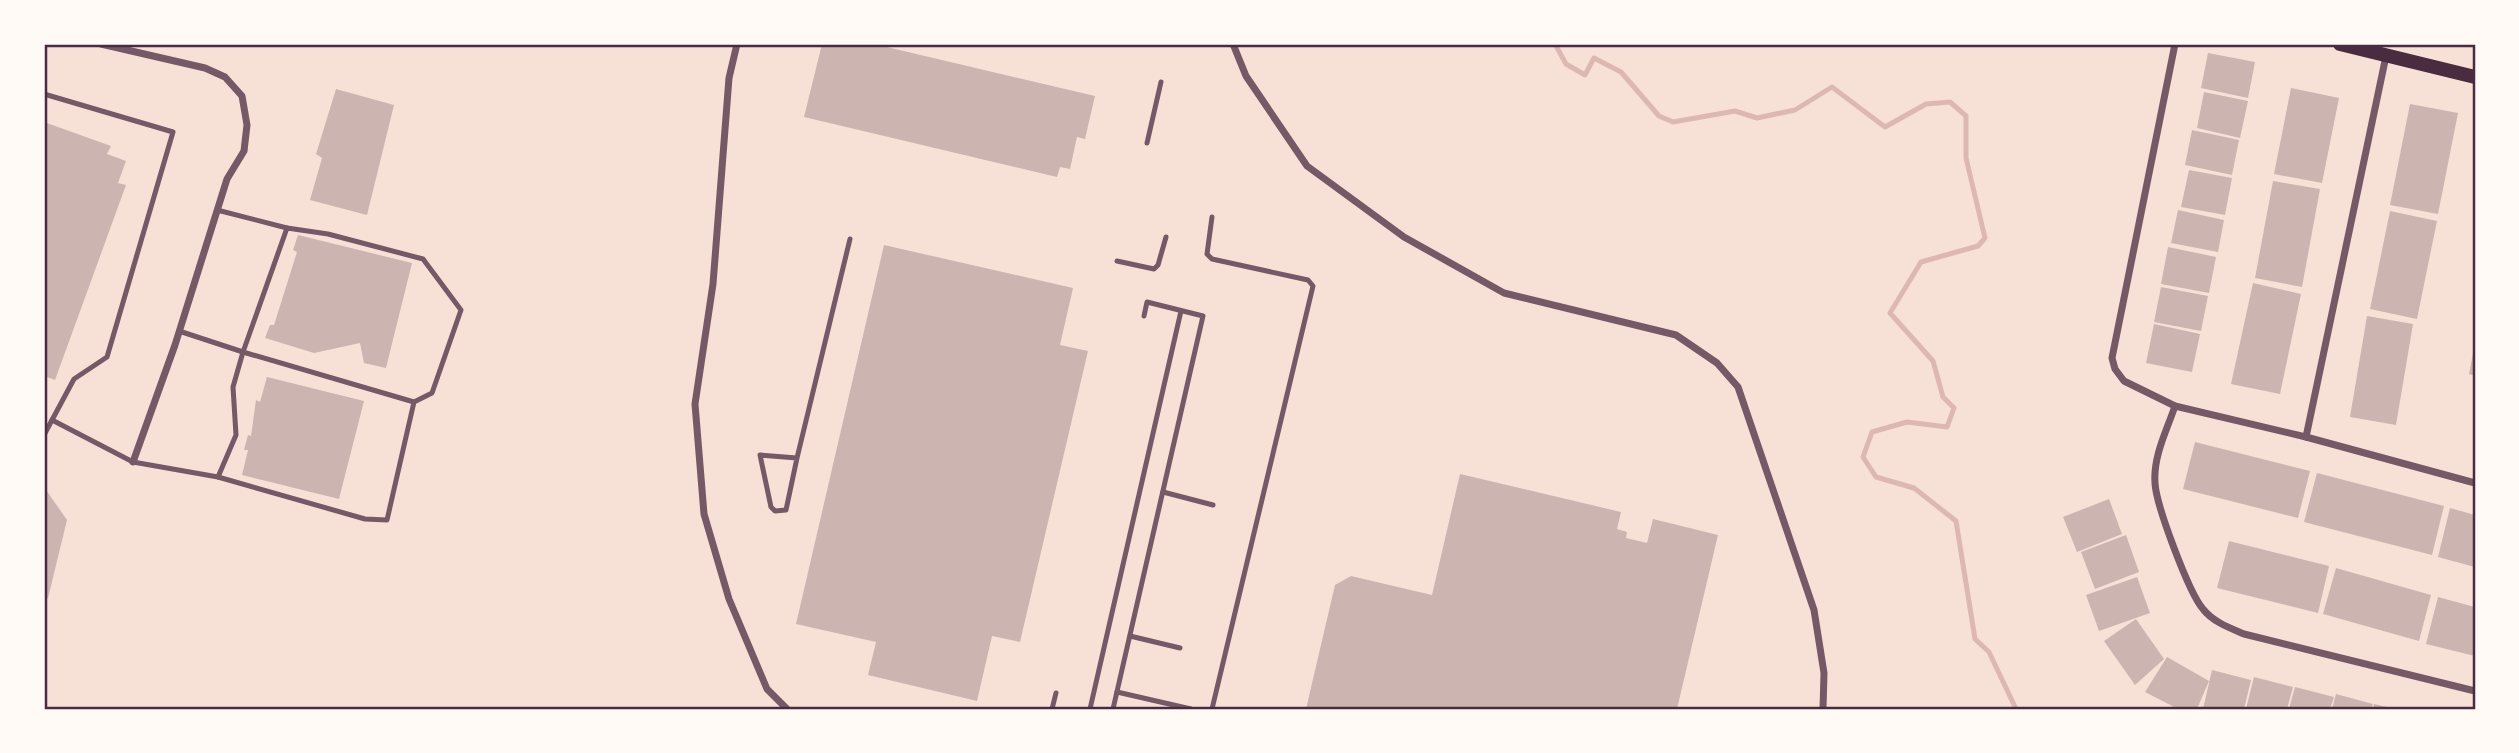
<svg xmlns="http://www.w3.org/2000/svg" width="2519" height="753" font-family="'Fira Sans Condensed',sans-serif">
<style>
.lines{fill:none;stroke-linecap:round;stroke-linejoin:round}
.stream{stroke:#dcb8b0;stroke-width:5}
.building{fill:#ccb4b1}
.service{stroke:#755966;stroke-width:5}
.minor{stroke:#755966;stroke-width:7}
.secondary{stroke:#4a2c40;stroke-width:14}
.neatline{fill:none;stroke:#4a2c40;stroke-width:2.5}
</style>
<rect width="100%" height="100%" fill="#f7e1d7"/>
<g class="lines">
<path class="stream" d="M1555,44L1566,64L1585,75L1594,58L1621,72L1659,116L1673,122L1735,111L1757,118L1795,110L1832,87L1885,127L1926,104L1950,102L1966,116V158L1985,238L1978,246L1921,262L1890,313L1933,361L1943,397L1954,408L1947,427L1907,422L1872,432L1863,457L1876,477L1914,488L1956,521L1975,639L1989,652L2016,709"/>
</g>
<g class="building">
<path d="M822,44H874L1095,96L1085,139L1077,137L1070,169L1060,167L1057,177L804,117Z"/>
<path d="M2208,53L2255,62L2248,98L2201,88Z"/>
<path d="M2291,88L2339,98L2322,183L2274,174Z"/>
<path d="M336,89L394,105L367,215L310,200L322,158L316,154Z"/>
<path d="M2204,92L2248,101L2240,138L2197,128Z"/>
<path d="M2410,104L2458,113L2438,214L2390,205Z"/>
<path d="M44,122L111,146L107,154L126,161L118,183L126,185L55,380L44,376Z"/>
<path d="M2192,130L2239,140L2232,175L2185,165Z"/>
<path d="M2189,170L2232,178L2225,215L2181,207Z"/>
<path d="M2273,181L2320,189L2302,287L2255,278Z"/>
<path d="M2178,210L2224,220L2218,252L2171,243Z"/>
<path d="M2390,211L2437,221L2417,319L2370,309Z"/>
<path d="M298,235L412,263L386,368L364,363L360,343L314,353L265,338L270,325H274L297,252L293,250Z"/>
<path d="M884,245L1073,288L1060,345L1088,351L1020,642L992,636L977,701L868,675L876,642L796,624Z"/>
<path d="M2168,247L2216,257L2209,293L2161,284Z"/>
<path d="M2253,283L2301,294L2280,394L2231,384Z"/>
<path d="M2161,287L2208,296L2201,331L2154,322Z"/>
<path d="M2367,316L2413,324L2396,425L2350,417Z"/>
<path d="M2154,324L2200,334L2192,372L2146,363Z"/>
<path d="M2474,348H2475V376L2469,374Z"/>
<path d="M267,377L364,401L339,499L242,475L248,450H244L248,435L251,436L256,400L260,402Z"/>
<path d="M2195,442L2310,471L2298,518L2183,489Z"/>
<path d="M2317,473L2444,506L2432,555L2304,522Z"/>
<path d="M1460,474L1621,512L1617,529L1627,532L1626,538L1647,543L1653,519L1718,535L1677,709H1306L1335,585L1351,576L1432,595Z"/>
<path d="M44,487L67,520L48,598L44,597Z"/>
<path d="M2109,499L2122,534L2077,552L2063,517Z"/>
<path d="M2450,508L2475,515V567L2438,557Z"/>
<path d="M2126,535L2139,572L2095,589L2081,552Z"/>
<path d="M2229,541L2329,566L2318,613L2217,588Z"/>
<path d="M2336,568L2431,595L2419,641L2323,614Z"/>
<path d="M2137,577L2150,613L2099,631L2086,595Z"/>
<path d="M2438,597L2475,607V656L2426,644Z"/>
<path d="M2136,619L2164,659L2135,685L2104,641Z"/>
<path d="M2167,657L2209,681L2197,709H2178L2145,692Z"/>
<path d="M2212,670L2251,680L2244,709H2203Z"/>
<path d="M2254,677L2293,687L2287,709H2246Z"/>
<path d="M2295,687L2334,697L2330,709H2289Z"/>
<path d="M2336,694L2373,704L2371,709H2332Z"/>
<path d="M2374,704L2391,708V709H2373Z"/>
</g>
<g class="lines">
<g class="service">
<path d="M44,94L173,132L107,357L74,379L44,435"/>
<path d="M1147,143L1161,82"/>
<path d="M217,210L287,228"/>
<path d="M1212,217L1207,254L1212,259L1308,280L1313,286L1212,709"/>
<path d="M1117,261L1154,269L1158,265L1166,237"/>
<path d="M52,420L133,462L218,477L236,435L233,387L243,352L179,331"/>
<path d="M797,458L786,510L775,511L771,507L760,455L797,458L850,239"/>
<path d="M218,477L365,519L387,520L414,402L243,352L287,228L328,234L423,259L461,310L432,393L414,402"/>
<path d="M1163,492L1213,505"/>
<path d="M1130,636L1180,648"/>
<path d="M1117,692L1191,709"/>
<path d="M1052,709L1056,693"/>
<path d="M1090,709L1181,311"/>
<path d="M1113,709L1203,316L1147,302L1144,316"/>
</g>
<g class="minor">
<path d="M101,44L205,68L225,77L242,96L247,125L244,151L227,179L175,345L133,462"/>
<path d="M737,44L729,78L713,284L695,404L704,514L729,599L767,689L787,709"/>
<path d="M1233,44L1246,76L1307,166L1404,237L1504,293L1676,335L1717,363L1738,387L1814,610L1824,673L1823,709"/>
<path d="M2175,44L2112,358L2115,369L2124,381L2175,406L2306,437L2475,483"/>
<path d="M2175,406C2167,430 2153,456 2155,483C2156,505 2189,593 2203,609C2213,622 2230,628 2244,634L2475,691"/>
<path d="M2306,437L2386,56"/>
</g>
<path class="secondary" d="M2340,44L2475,77"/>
</g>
<rect width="2519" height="753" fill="none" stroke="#fffaf5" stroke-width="91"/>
<rect x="46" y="46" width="2428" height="662" class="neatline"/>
</svg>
